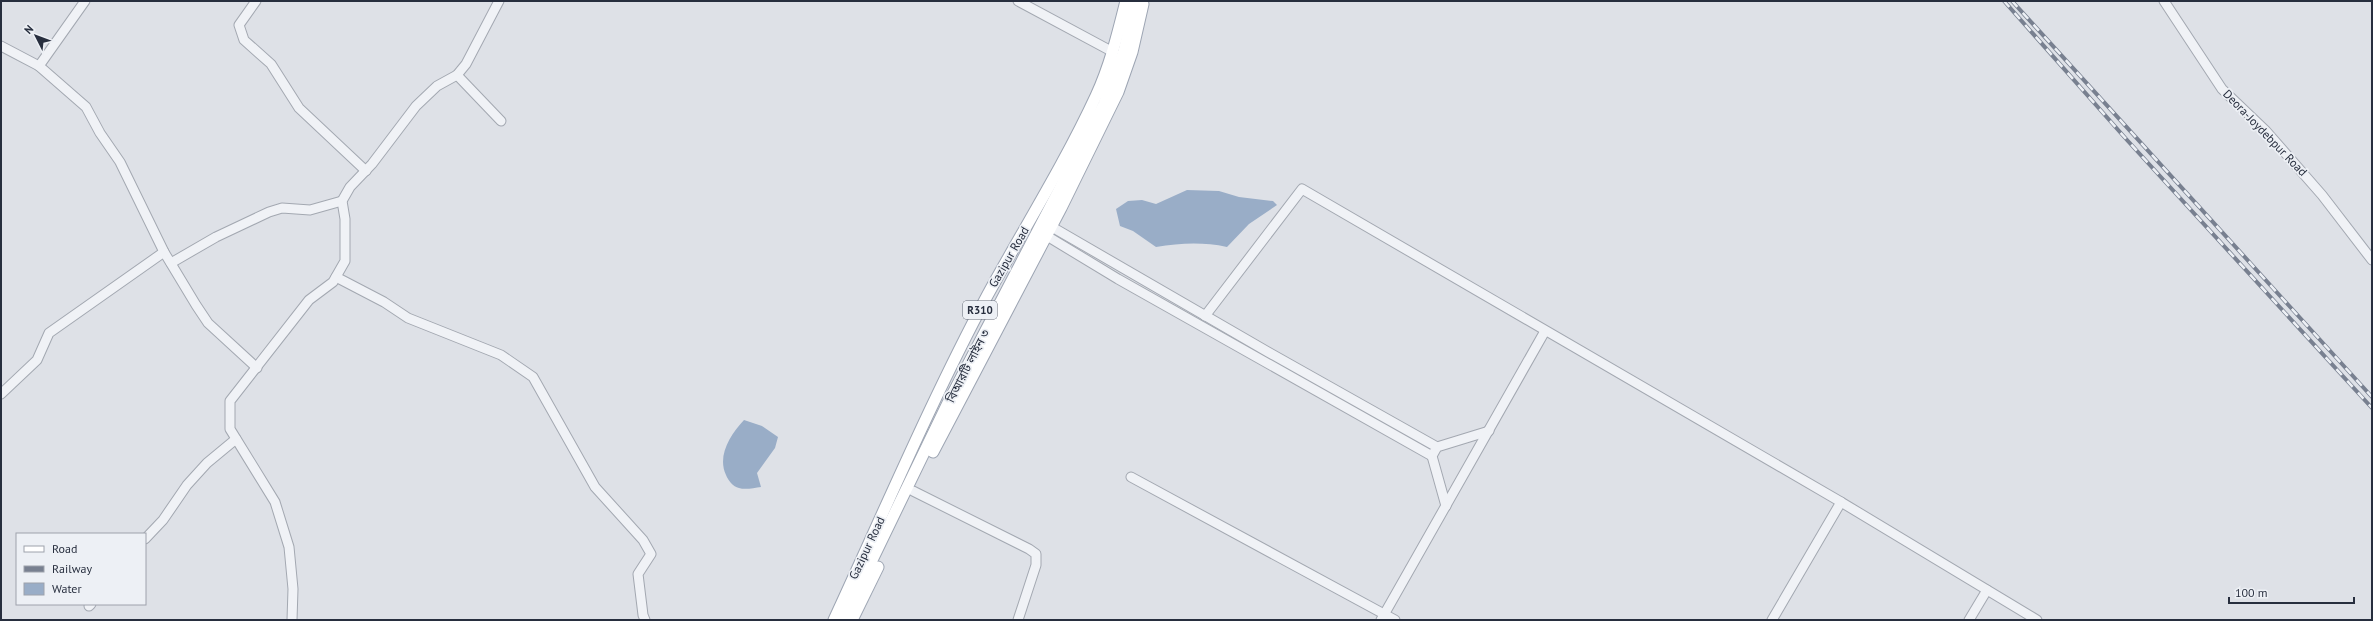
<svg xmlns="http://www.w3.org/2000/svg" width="2373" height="621" font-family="'PT Sans','Noto Sans Bengali',sans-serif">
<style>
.water{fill:#99adc7}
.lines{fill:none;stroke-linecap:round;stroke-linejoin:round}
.minor-casing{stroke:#a3a8b1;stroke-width:11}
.major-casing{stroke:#9da5b3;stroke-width:13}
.minor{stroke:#f0f2f6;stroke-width:9}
.major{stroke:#fff;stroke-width:11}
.rail-casing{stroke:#788090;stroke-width:4}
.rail{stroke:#edf0f5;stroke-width:2.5;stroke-dasharray:8;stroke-linecap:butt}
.labels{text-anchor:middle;stroke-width:3.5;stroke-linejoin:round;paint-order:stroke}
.shield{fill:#edf0f5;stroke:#626875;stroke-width:1}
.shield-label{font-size:11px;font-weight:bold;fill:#272e3e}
.street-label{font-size:12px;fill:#272e3e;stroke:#edf0f5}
</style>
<rect width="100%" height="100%" fill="#dee1e7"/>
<g class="water">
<path d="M1187,190L1219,191L1239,197L1273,201L1277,205L1249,224L1227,247C1203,242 1181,243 1156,247L1133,231L1120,226L1116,209L1128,201L1142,200L1156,204Z"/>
<path d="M744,420L762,426L778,437L775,448L757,473L761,487C754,488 745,490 739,488C733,487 728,480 726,475C717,456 730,435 744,420Z"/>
</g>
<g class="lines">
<defs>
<g id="minor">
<path d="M256,1L239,25L244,40L271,64L299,108L366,171"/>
<path d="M1018,1L1113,52"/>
<path d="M2164,1L2222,89L2266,131L2322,195L2372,260"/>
<path d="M1,46L39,66L86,107L100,133L120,162L164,252L196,305L208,323L257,368"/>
<path d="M39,66L85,1"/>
<path d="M457,75L501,121"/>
<path d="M1052,227L1268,352L1437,447"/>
<path d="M1047,236L1118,279L1432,456"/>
<path d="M171,263L216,237L269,212L282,208L310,210L342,201"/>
<path d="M336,277L384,302L408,318L501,355L533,377L595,487L643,540L651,554L638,574L643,615L645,620"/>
<path d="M1205,316L1302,189L1841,502"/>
<path d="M1,394L37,360L49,333L164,252"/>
<path d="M1131,477L1395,620"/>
<path d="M913,491L1029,549L1036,554V565L1018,620"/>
<path d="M1446,506L1432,456L1437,447L1489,431"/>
<path d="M145,539L163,520L187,485L207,463L236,439"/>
<path d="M89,606L91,604"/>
<path d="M292,620L293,589L289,547L275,502L230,429V401L309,300L333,282L345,261V219L342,201L350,187L372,164L416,106L437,86L457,75L466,64L499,1"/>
<path d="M1381,620L1545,331"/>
<path d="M1772,620L1841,502L2037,620"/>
<path d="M1969,620L1987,590"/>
</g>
<g id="major">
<path d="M933,452L1061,208L1118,92L1132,52L1143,4"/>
<path d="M834,620C884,512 931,401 987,296C1023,230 1064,165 1096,96C1110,66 1118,33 1126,1"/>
<path d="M843,620L948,403L1104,104L1124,51L1136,1"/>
<path d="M852,620L878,567"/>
</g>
</defs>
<use href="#minor" class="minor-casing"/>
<use href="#major" class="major-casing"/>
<use href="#minor" class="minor"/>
<use href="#major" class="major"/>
<defs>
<g id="rail">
<path d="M2004,1L2127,140L2372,408"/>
<path d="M2012,1L2372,397"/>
</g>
</defs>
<use href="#rail" class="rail-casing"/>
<use href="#rail" class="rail"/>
</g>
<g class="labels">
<rect class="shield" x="963" y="301" width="34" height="18" rx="3"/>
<g class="shield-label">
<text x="980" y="314">R310</text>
</g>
<g class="street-label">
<text transform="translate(2265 133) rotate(46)" y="4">Deora-Joydebpur Road</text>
<text transform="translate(1009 257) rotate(-60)" y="4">Gazipur Road</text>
<text transform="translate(968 366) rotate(-63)" y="4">বিআরটি লাইন ৩</text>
<text transform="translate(867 548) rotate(-65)" y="4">Gazipur Road</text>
</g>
</g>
<rect width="2373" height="621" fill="none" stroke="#272e3e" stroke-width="4"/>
<rect x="16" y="533" width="130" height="72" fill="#edf0f5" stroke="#9ea2ac"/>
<rect x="24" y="546" width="20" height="6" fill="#ffffff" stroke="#9ea2ac"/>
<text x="52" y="553" font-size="12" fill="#272e3e">Road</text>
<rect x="24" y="566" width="20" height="6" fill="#788090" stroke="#9ea2ac"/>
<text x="52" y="573" font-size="12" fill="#272e3e">Railway</text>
<rect x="24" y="583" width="20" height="12" fill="#99adc7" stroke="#9ea2ac"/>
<text x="52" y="593" font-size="12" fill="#272e3e">Water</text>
<g transform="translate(36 36) rotate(312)" stroke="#edf0f5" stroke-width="3" paint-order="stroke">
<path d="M0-3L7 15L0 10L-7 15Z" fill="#272e3e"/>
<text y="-6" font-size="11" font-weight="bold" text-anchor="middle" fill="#272e3e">N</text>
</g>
<path d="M2229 597v6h125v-6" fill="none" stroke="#272e3e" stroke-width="2"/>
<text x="2235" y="597" font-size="12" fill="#272e3e" stroke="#edf0f5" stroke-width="3" paint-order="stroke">100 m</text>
</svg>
